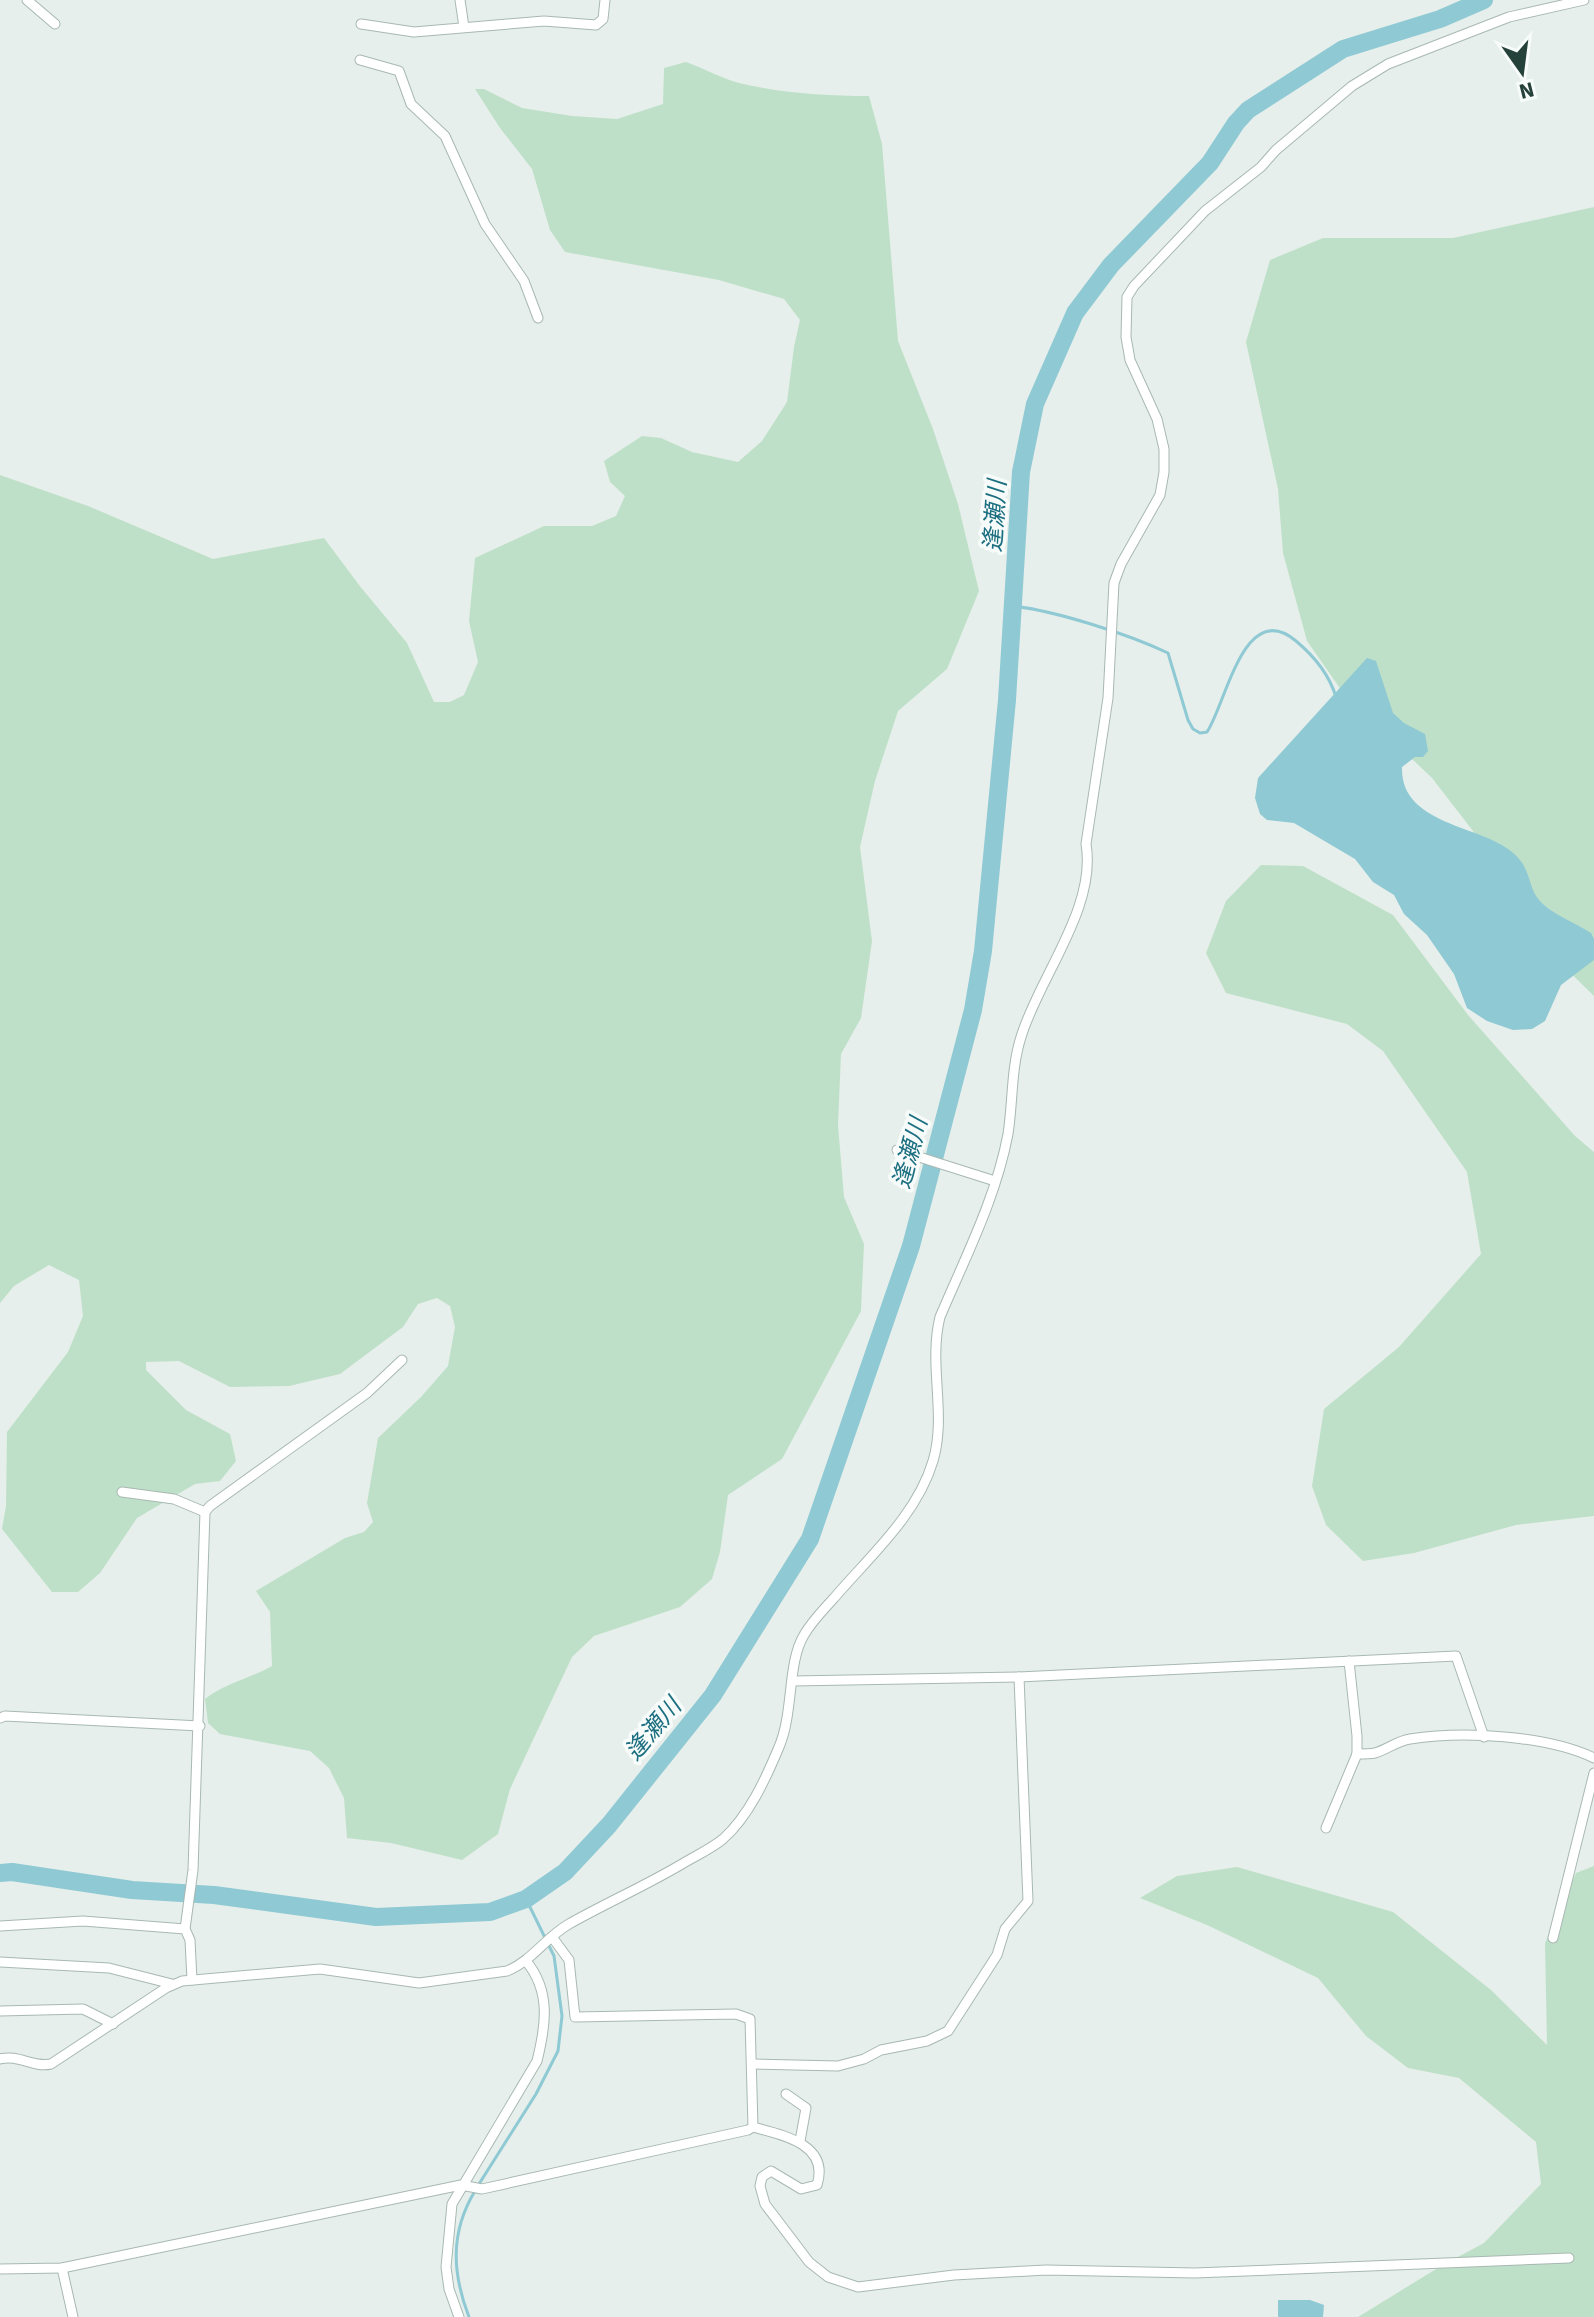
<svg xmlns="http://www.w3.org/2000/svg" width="1594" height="2317" font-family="'Source Sans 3','Noto Sans JP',sans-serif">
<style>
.green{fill:#bfe0c8}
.water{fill:#8ec9d4}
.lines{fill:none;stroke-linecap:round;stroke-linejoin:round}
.stream{stroke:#8ec9d4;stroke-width:3}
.river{stroke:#8ec9d4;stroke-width:18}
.street-casing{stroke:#a8b8b2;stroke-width:11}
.street{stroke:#fff;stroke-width:9}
.labels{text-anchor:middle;stroke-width:7;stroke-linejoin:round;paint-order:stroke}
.water-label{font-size:24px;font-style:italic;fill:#1c6f80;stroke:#f7fbf9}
</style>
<rect width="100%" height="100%" fill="#e6efeb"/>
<g class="green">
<path d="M686,62C703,68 721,78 739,83C781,93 825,96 869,96L882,144L898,341L933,429L958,504L979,591L947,669L898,711L875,781L860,847L872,941L861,1018L841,1054L838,1125L844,1197L864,1244L861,1311L782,1459L728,1495L720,1552L712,1579L680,1607L594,1636L572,1657L510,1789L498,1834L462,1860L391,1843L347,1838L344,1798L329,1768L310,1751L220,1734L208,1723L205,1699C226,1683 249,1679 272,1666L270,1612L256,1591L345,1538L364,1532L373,1522L367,1503L378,1438L421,1397L448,1366L455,1327L450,1306L437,1298L418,1304L403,1327L340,1374L289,1386L230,1387L179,1361L146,1362V1370L186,1410L230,1434L236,1461L220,1481L195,1484L137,1518L100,1573L78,1592H52L2,1529L6,1506L7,1432L68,1352L83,1316L79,1280L49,1265L14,1286L0,1303V475L88,506L213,559L324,538L359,585L407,643L434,702H450L464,695L478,662L469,621L475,558L544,526H592L616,516L625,496L610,482L604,461L642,436L661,438L692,452L738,462L762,441L787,402L794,347L800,320L784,299L719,280L565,252L550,230L532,169L500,128L475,89H484L522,108L572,116L617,119L663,104L664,68Z"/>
<path d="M1594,207V996L1546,949L1490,853L1432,778L1344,694L1307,641L1283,553L1278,489L1246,342L1270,260L1323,238H1453Z"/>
<path d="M1261,865L1303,866L1393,915L1468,1015L1575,1136L1594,1152V1516L1516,1525L1414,1553L1363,1561L1326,1525L1312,1486L1324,1409L1399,1347L1481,1254L1467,1172L1383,1051L1347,1024L1226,993L1206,953L1226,901Z"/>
<path d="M1594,1866V2317H1358L1441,2266L1484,2243L1541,2184L1536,2142L1459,2078L1408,2068L1366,2036L1318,1978L1207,1925L1140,1898L1177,1876L1237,1867L1393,1912L1491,1990L1547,2045L1545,1943L1576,1873Z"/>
</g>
<g class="water">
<path d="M1367,658L1376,661L1393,713L1404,723L1425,734L1428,751L1423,757H1415L1402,767C1400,825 1480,825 1512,852C1532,868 1527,886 1539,900C1551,914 1576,923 1591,933L1594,939V960L1561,985L1545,1021L1532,1029L1513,1030L1487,1021L1467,1008L1454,974L1427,935L1404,914L1394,895L1373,882L1355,859L1294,823L1267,820L1260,814L1255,798L1258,778Z"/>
<path d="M1278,2300H1310L1324,2305L1323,2317H1278Z"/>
</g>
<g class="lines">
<g class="stream">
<path d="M1013,606C1056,611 1128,634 1168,653L1188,720L1193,729L1200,733L1207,732C1226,704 1244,597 1296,641C1314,656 1329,674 1336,697"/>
<path d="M479,2184L536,2094L558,2051L562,2016L554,1956L526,1899"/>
<path d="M469,2317C452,2273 450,2232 475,2191"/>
</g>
<path class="river" d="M0,1873L12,1872L132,1890L214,1895L376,1917L490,1912L526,1899L565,1872L609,1825L713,1695L810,1539L911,1246L973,1010L983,951L1007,700L1021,472L1035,404L1075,313L1111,265L1210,163L1236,123L1248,110L1343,49L1440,19L1484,0"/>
<defs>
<g id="street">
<path d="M27,0L55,24"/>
<path d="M460,0L464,27"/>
<path d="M361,24L414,32L544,21L596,25L603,19L605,0"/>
<path d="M360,60L399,71L411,104L445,136L485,224L524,281L538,318"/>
<path d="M897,1150L995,1181"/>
<path d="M122,1492L174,1499L205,1512"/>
<path d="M1349,1661L1357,1736V1754C1363,1754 1370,1754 1375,1753C1388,1749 1397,1741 1410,1739C1463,1731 1546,1735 1594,1758"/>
<path d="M793,1681L1019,1677L1456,1656L1484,1737"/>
<path d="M0,1718L5,1716L200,1726"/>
<path d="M1326,1828L1357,1754"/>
<path d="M0,1926L83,1921L185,1929L190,1940L192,1980"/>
<path d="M185,1929L193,1870L205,1512L210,1506L367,1393L402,1360"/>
<path d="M1553,1938L1594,1773"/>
<path d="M0,1962L109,1968L172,1984"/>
<path d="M0,2011L83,2009L113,2024"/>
<path d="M0,2059C19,2054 32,2068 51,2064L166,1988L182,1981L320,1969L419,1983L507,1971C532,1961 546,1937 569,1924C606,1903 645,1886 682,1864C695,1856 711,1849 723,1839C749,1816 766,1778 779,1747C794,1712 787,1663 804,1635C812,1621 824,1609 834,1598C870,1556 917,1515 933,1461C947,1414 928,1365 940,1317C965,1258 996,1198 1008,1134C1013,1102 1011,1068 1021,1037C1039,977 1097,908 1086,844L1108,698L1114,583L1121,564L1160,495L1164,472V449L1157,419L1130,360L1126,337L1127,297L1134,286L1205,211L1261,167L1276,150L1352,86L1388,64L1509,17L1584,0"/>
<path d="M753,2064L838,2066L864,2059L881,2050L927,2041L948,2031L997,1955L1005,1929L1028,1901L1019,1677"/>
<path d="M786,2094L806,2108L800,2141"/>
<path d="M753,2127C782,2135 830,2144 817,2185L801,2189L771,2171L762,2177L760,2186L765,2204L809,2262L828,2277L858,2287L954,2275L1046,2270L1195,2273L1569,2258"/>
<path d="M62,2268L73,2317"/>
<path d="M0,2269L62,2268L461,2185L482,2189L748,2130L753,2127L750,2019L736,2014L575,2017L569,1960L552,1937"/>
<path d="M459,2317L449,2289L446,2267L452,2204L537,2061C546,2025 551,1991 526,1961"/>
</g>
</defs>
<use href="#street" class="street-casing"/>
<use href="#street" class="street"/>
</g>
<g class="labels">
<g class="water-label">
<text transform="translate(995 516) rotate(-86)" y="8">逢瀬川</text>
<text transform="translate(910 1153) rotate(-75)" y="8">逢瀬川</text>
<text transform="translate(653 1729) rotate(-50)" y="8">逢瀬川</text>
</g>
</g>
<g transform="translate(1522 72) rotate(166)" stroke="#f7fbf9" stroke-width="6" paint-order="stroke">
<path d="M0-6L14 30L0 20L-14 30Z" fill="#24423a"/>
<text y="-12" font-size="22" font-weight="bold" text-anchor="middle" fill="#24423a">N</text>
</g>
</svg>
